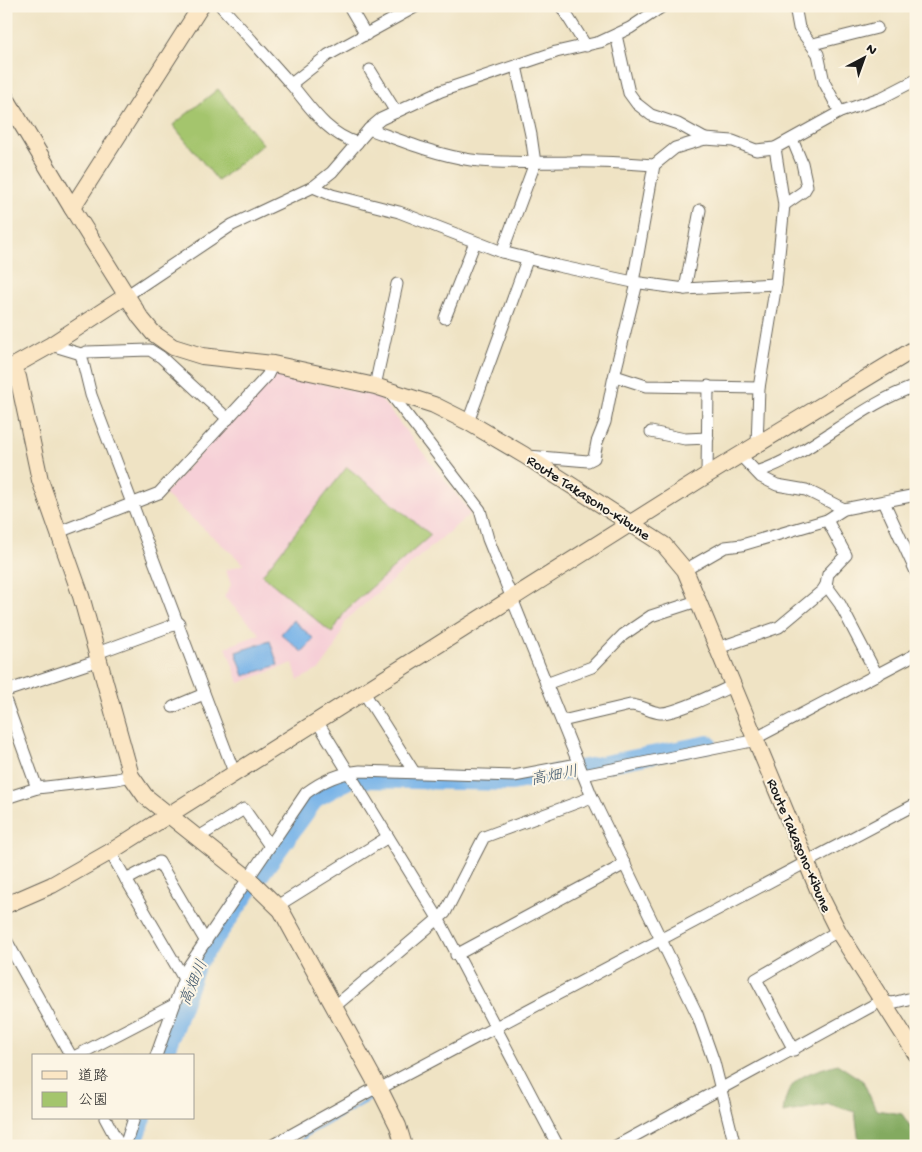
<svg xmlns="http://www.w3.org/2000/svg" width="922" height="1152" font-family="'Gochi Hand','Klee One',sans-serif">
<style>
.built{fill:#f6cfd7}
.green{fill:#a4c56d;stroke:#607044}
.forest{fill:#83aa60;stroke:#50633e}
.water{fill:#77b3e8;stroke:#4a6882}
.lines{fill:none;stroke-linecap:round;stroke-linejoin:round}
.stream{stroke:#77b3e8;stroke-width:3}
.river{stroke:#77b3e8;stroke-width:18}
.street-casing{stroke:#666257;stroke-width:13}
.secondary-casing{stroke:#666257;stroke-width:18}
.street{stroke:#fff;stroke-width:11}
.secondary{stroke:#fbe6c4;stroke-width:16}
.labels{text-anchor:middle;stroke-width:4;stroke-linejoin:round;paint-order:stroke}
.street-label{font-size:15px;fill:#1c1c1c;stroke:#fcf5e5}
.water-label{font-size:16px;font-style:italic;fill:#40586e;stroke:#fcf5e5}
</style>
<rect width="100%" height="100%" fill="#fcf5e5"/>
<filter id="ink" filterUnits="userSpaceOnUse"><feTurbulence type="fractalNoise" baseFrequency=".02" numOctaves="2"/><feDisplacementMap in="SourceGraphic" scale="10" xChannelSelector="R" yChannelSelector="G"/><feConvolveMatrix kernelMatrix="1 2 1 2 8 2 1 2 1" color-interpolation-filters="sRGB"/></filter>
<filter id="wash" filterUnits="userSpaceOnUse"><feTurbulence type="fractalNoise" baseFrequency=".0096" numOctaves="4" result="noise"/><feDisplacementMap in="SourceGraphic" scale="20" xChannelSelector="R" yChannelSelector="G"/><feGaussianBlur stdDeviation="1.12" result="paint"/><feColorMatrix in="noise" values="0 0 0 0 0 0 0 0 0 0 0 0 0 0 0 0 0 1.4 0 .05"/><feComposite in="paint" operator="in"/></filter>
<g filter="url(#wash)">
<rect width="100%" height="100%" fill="#efe3c4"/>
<path class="built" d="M273,372L379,397L471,513L346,620L335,648L320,669L298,680L293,663L239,683L226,647L260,634L224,597L231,585L226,570L244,564L164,494Z"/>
<g class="green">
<path d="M218,89L263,144L218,181L173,125Z"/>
<path d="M347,467L431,535L346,610L332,633L262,575Z"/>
</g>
<path class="forest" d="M837,1064L863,1081L876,1110L902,1114L914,1132L912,1146H856L859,1142L855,1112L829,1104L783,1113C787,1076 806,1074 837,1064Z"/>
<g class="water">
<path d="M293,620L314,639L302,652L281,634Z"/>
<path d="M270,641L278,665L244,676L236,652Z"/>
</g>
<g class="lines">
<path class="stream" d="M297,1146L307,1135L378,1095"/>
<g class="river">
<path d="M362,779L512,782L708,744"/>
<path d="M258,878L316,798L347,781"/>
<path d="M164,1056L197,964L249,890"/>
<path d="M133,1146L143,1118"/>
</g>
</g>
</g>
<g filter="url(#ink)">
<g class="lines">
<defs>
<g id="street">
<path d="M221,6C243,31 266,56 289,82C310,106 324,132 357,143"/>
<path d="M349,6L366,35"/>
<path d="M561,6L586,46"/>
<path d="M795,6L799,28L818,54L824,82L840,112"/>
<path d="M616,35L629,93L637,104L651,115L678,124L705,139"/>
<path d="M813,44L877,28"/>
<path d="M370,70L396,112"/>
<path d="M291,84L328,55L417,6"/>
<path d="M369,129L381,119L441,91L556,52L600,42L630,28L663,6"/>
<path d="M313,187L332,195L399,212L502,252L558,266L633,282L685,289L776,284"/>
<path d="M784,205L804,191L807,186L802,163L792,139"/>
<path d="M502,252L535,163L531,135L516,66"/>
<path d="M633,282L654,165"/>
<path d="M685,289L700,210"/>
<path d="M126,296L232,225L313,187L332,172L369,129C402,141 436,155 471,160C503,164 535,162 567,162C596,161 625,163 654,165L675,148L705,139L733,141L756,150L775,148"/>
<path d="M445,318L475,242"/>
<path d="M51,345L81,354L86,352L150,350L161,357L228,419"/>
<path d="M81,354L91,395L234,772"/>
<path d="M615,376L646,386L759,388"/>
<path d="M375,386L397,284"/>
<path d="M387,389L480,510L488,539L592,797L697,1014L714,1062L735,1146"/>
<path d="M468,422L527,260"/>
<path d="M651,432L685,439L708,438"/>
<path d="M757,445L759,388L776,284L784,205L775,148L840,112L883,97L916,80"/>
<path d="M740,455L761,477L777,485L806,490L844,509"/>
<path d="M528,456L588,461L594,458L597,442L605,422L613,381L637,283"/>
<path d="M757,472C815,453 858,405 916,386"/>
<path d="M707,475L708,386"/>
<path d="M884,502L916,572"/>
<path d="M59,532L159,493L267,376L273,364"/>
<path d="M685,570L725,547L742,545L827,520L844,509L916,495"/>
<path d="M826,585L828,574L846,555L827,520"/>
<path d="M718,648L779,627L822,591L826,585L840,604L877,675"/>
<path d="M97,653L179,623"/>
<path d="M546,684L592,667L623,635L651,616L697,601"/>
<path d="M6,691L99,660"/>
<path d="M363,691L414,772"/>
<path d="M6,702L37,788"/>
<path d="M173,707L204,694"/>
<path d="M317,721L438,918L558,1146"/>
<path d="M562,721L630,705C641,705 650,712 660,713C675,714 719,692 734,685"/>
<path d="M756,738L916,654"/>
<path d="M583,775L757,740"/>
<path d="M6,798L37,788L117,779L131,776"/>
<path d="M197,838L244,809L270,846"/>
<path d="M110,852L184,979"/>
<path d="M126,880L159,862L206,942"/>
<path d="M277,906L388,837"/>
<path d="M6,940L71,1056"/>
<path d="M456,955L625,864"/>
<path d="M334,1007L445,913L484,837L592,797"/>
<path d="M794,1050L756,979L838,931"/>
<path d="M76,1056L174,1005"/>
<path d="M156,1056L188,967L306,793C322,781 339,773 360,771L514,776L578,764"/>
<path d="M379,1089L916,804"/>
<path d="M105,1118L120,1146"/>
<path d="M125,1146L134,1118"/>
<path d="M271,1146L377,1087"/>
<path d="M616,1146L881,1001L892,1003L916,997"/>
</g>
<g id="secondary">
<path d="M201,6L72,208L140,317L153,333L173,347L202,356L273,364L375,386L434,405L468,422L524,455L664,545L685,570L822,899L838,931L916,1054"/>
<path d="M6,98L72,208"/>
<path d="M6,365L18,377L40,480L81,596L131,776L145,796L248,878L281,910L382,1094L398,1126L404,1146"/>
<path d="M10,368L51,345L126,296"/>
<path d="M6,905L52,885L110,852L707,475L916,348"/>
</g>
</defs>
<use href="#street" class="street-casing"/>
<use href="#secondary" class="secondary-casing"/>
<use href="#street" class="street"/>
<use href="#secondary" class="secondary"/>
</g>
</g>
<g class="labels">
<g class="street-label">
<text transform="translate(589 497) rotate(33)" y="5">Route Takasono-Kibune</text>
<text transform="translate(800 845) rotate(67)" y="5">Route Takasono-Kibune</text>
</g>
<g class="water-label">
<text transform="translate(554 774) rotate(-11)" y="6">高畑川</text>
<text transform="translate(192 982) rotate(-67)" y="6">高畑川</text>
</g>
</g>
<rect width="922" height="1152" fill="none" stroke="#fcf5e5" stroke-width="25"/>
<rect x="32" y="1054" width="162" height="65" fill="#fcf5e5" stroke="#a29e95"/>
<rect x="42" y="1071" width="25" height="8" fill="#fbe6c4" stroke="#a29e95"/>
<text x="78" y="1080" font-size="15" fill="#1c1c1c">道路</text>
<rect x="42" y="1092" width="25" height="15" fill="#a4c56d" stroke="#a29e95"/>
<text x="78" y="1104" font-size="15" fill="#1c1c1c">公園</text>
<g transform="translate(864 58) rotate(41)" stroke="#fcf5e5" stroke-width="4" paint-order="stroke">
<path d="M0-4L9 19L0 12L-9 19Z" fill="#1c1c1c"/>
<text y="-8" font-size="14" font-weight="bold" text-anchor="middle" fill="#1c1c1c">N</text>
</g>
</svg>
